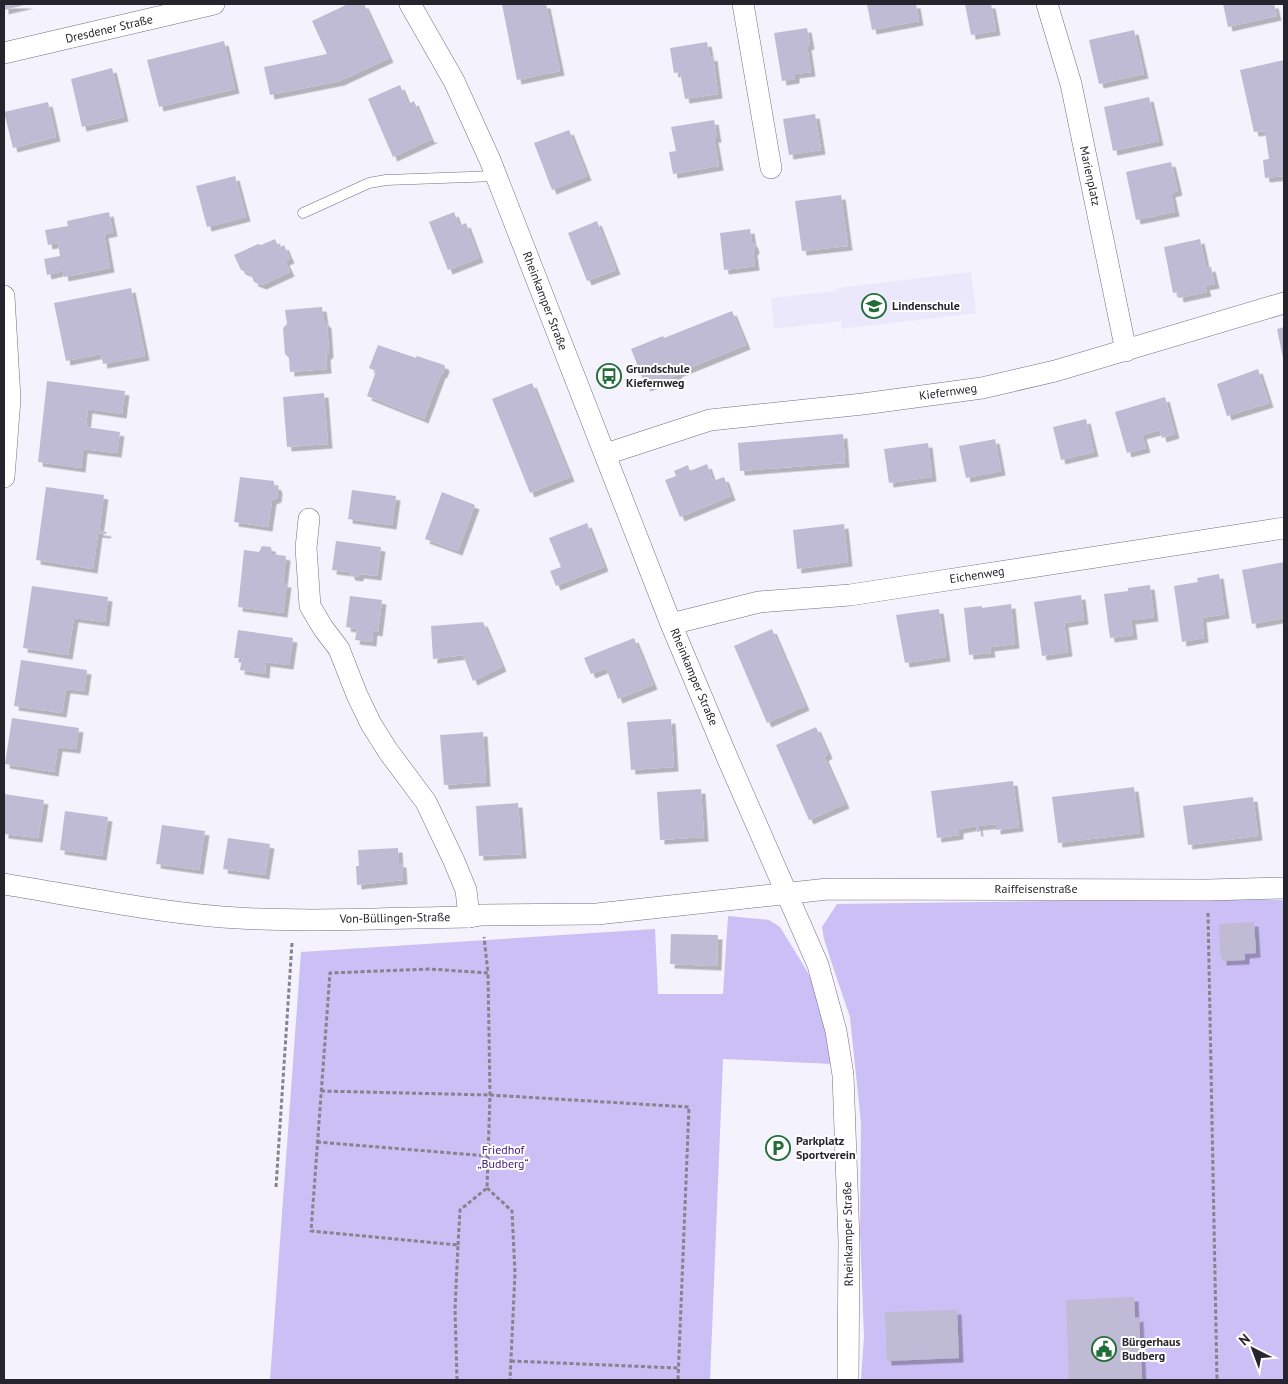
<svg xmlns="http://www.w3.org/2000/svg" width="1288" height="1384" font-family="'PT Sans',sans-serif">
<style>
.built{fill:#ece8fc}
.green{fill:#cbbff5}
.building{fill:#c0bbd4;filter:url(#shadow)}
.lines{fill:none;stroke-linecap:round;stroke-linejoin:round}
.service-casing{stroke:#736f86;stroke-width:11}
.minor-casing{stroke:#736f86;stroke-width:22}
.path{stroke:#85838c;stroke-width:3;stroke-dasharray:4 2.5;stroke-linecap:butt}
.service{stroke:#fff;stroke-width:10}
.minor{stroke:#fff;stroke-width:21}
.labels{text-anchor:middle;stroke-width:4;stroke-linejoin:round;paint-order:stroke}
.street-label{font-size:12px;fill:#26242d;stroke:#fff}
.poi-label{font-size:12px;font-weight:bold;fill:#26242d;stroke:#fff;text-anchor:start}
.park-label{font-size:12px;fill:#3f167b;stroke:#fff}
</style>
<defs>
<filter id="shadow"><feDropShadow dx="4.5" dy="4.5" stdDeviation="0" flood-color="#0004"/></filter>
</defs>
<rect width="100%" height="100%" fill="#f4f2fc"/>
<path class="built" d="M971,272L976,313L842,329L841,321L774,329L771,298L837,291V288Z"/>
<g class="green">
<path d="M1205,899L1284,900V1380H861L864,1337L860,1232L861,1123L850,1017L833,967L824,939L822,927L837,904Z"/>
<path d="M728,916L769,920L780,927L807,971L817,993L833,1064L723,1059L710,1380H270L301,952L655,929L658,994H723Z"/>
</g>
<g class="building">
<path d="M4,4H29L4,10Z"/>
<path d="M348,4H364L389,58L340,81L270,95L264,67L327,54L312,21Z"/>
<path d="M502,4H546L560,71L517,80Z"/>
<path d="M867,4H916L919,21L872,30Z"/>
<path d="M965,4H991L996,31L971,35Z"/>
<path d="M1223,4H1274L1277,16L1228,27Z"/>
<path d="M807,28L810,45L807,46L811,72L795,74V79L782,81L774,33Z"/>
<path d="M1134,30L1144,74L1099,84L1089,40Z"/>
<path d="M224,41L235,89L159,107L147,60Z"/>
<path d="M707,42L710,57L713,56L718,94L685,99L680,72L674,73L670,48Z"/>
<path d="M1284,60V176L1265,178L1263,160L1269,159L1265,131L1254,132L1240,70Z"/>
<path d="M112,68L124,117L82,127L71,79Z"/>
<path d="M400,85L408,104L414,101L430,138H434L393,157L368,99Z"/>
<path d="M1149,97L1159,141L1113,151L1104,107Z"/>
<path d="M48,102L56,137L13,148L4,112Z"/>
<path d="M815,114L821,150L789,155L783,119Z"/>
<path d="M714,120L717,138H714L719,166L673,174L669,152L676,151L671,127Z"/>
<path d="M569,130L587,176L552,190L534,143Z"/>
<path d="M1171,162L1178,191L1171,193L1175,212L1136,220L1126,172Z"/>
<path d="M235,176L246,217L207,227L196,186Z"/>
<path d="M841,195L848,246L802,251L795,201Z"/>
<path d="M109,212L113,232L104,234L110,268L64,277L63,271L47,275L44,259L60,256L58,243L48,245L45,230L68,226L67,221Z"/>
<path d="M454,212L459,226L466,223L479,258L448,270L429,222Z"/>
<path d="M597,221L616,270L587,281L568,233Z"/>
<path d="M750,229L752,242L754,244L755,249L753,251L755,266L724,270L720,233Z"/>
<path d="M275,239L279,248L284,245L290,259L285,261L290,272L262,285L254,282L251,274L241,270L234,255L258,244L261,245Z"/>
<path d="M1200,239L1206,268L1211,267L1215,284L1205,286L1207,292L1179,298L1178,292L1173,293L1164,247Z"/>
<path d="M131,288L145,356L103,364L101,354L66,361L54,303Z"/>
<path d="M322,307L324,321L327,324L328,338L329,353L326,356L327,369L290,372L289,358L285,354L283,328L287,324L285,310Z"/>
<path d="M732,311L746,345L677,373L678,375L646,387L631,349L663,336L664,338Z"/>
<path d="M1284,327V357L1283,358L1277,329Z"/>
<path d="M378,345L416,358L417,356L444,365L445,367L443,373L441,374L424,419L367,396L376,371L369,368Z"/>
<path d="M1258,369L1269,403L1227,416L1217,384Z"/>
<path d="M47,381L125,391L122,414L88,409L86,427L120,432L117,453L83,449L81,468L38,462Z"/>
<path d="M532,383L570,477L530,493L492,399Z"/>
<path d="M324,393L328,444L287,447L283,397Z"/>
<path d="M1165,397L1175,434L1162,438L1160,430L1142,435L1146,448L1127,453L1115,412Z"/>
<path d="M1086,419L1094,452L1061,460L1053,427Z"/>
<path d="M843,434L845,463L740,471L738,443Z"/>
<path d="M995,439L1001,471L966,478L959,446Z"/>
<path d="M928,443L932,477L889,483L884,449Z"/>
<path d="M707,464L713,481L724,477L731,496L680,517L665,480L676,476L674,471L688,465L690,471Z"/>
<path d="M240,477L274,481V486L276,485L278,489L277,498L272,500L268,527L234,522Z"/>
<path d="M46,487L104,495L99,531L107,532L106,534L98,533L93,569L36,560Z"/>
<path d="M352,490L396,496L392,525L348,519Z"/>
<path d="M442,492L475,505L458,551L425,539Z"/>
<path d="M587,523L604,567L556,586L550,571L561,567L549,538Z"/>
<path d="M844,524L848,562L797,569L793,530Z"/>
<path d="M336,541L381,547L377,576L360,574L358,577L351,576L349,572L332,570Z"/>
<path d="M262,546L271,547L272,554L286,556L283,583H287L283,613L238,607L244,550L259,552Z"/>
<path d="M1284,562V618L1252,624L1242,570Z"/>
<path d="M1219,574L1225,614L1202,618L1204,638L1182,642L1174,586L1198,582L1197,578Z"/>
<path d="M1150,585L1154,617L1131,620L1133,635L1110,638L1104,594L1128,591V588Z"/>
<path d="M32,586L108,597L105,622L74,618L68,655L23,648Z"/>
<path d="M1081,595L1084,620L1064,623L1068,652L1042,656L1034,602Z"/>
<path d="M350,596L382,600L378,632L373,631L372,642L355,640L357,629L346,627Z"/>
<path d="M1011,604L1015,644L990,647L991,653L969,655L964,608L982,606V608Z"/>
<path d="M939,609L946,657L905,663L896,615Z"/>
<path d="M483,622L502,667L473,681L463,655L433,659L431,626Z"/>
<path d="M772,629L805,706L767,723L734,646Z"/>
<path d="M238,630L293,638L289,665L266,662L265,674L240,670L242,658H234Z"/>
<path d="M634,638L653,685L618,699L606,668L591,674L584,658Z"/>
<path d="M21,660L87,670L84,691L66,689L62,713L14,706Z"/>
<path d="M12,718L79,728L76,749L58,747L54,772L5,764Z"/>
<path d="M671,719L674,767L631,770L627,722Z"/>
<path d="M816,727L828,754L824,757L845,804L809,820L776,745Z"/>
<path d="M483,732L486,782L444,785L440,735Z"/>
<path d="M1013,781L1019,827L996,830V824L978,826L979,832H977L976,826L959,829V835L937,838L931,791Z"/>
<path d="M1134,787L1140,833L1058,843L1052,797Z"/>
<path d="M701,789L704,837L660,840L657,792Z"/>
<path d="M4,794L44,800L38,838L4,834Z"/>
<path d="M1253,797L1258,836L1188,845L1183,806Z"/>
<path d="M518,803L522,854L479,856L476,806Z"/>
<path d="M65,811L108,817L102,856L60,850Z"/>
<path d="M162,825L205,831L199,870L156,864Z"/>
<path d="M228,838L270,844L265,875L223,869Z"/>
<path d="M398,848L399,863H402L403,880L357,885L356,866H359L358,850Z"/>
<path d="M1254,922L1256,953L1245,954V960L1222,961V955H1220L1219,924Z"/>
<path d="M671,934L718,935L717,966L670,964Z"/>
<path d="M1134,1297L1135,1318L1139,1317L1142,1380H1069L1066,1300Z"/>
<path d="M957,1310L959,1358L887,1361L885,1312Z"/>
</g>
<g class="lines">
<defs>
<path id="service" d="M303,213L369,183L386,180L497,176"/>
<g id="minor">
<path d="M410,4L454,81L490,160L671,624L727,757L818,965L836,1031L843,1075L849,1241L848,1380"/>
<path d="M743,4L771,168"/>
<path d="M1047,4L1071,84L1126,351"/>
<path d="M4,53L214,4"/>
<path d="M4,296L10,399L4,477"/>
<path d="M606,454L710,420L863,404L982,388L1055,371L1284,303"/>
<path d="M309,519L306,548L310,606L323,628L339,649L357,695L371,724L388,751L426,802L454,861L466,890L469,917"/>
<path d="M671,624L759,602L850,595L1284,528"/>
<path d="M4,884C76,896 149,911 222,917C304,923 387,918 469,917L481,915L597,914L828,889L1208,890L1284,888"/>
</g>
</defs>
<use href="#service" class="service-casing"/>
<use href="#minor" class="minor-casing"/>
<g class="path">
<path d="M1208,913L1217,1380"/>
<path d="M321,1091L490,1095L689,1107L678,1380"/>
<path d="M317,1142L488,1156"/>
<path d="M276,1187L292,943"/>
<path d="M487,1188L512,1211L515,1273L510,1380"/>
<path d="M458,1245L460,1210L487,1188L490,1095L488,973"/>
<path d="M511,1361L678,1368"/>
<path d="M457,1380L455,1309L458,1245L311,1231L330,973L430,969L488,973L484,937"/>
</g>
<use href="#service" class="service"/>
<use href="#minor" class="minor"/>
</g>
<defs>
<symbol id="school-ring" viewBox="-11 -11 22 22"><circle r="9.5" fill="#fff" stroke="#236d3a" stroke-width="1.5"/><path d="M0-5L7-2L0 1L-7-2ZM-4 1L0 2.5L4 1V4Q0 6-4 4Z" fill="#236d3a"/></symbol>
<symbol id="bus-ring" viewBox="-11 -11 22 22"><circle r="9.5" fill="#fff" stroke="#236d3a" stroke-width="1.5"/><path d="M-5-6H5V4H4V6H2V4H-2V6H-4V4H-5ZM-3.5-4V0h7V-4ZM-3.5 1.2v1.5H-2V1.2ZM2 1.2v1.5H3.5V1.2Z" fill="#236d3a"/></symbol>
<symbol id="parking-ring" viewBox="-11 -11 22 22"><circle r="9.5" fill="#fff" stroke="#236d3a" stroke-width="1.5"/><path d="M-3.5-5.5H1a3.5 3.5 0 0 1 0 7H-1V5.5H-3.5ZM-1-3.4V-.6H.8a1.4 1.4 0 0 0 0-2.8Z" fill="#236d3a"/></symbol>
<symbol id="civic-ring" viewBox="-11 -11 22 22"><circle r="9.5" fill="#fff" stroke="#236d3a" stroke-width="1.5"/><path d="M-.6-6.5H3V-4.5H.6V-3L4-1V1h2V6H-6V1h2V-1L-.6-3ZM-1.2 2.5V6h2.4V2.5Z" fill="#236d3a"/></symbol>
</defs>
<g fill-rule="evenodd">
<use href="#school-ring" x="860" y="292" width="28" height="28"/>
<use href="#bus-ring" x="595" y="362" width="28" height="28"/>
<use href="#parking-ring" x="764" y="1134" width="28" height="28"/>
<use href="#civic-ring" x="1090" y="1335" width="28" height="28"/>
</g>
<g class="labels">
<g class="street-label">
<text transform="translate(109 29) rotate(-13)" y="4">Dresdener Straße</text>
<text transform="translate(1090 176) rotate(78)" y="4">Marienplatz</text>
<text transform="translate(545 301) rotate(69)" y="4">Rheinkamper Straße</text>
<text transform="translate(948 392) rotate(-8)" y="4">Kiefernweg</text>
<text transform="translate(977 575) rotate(-9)" y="4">Eichenweg</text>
<text transform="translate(694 677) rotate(67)" y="4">Rheinkamper Straße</text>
<text x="1036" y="893">Raiffeisenstraße</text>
<text transform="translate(395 918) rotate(-1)" y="4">Von-Büllingen-Straße</text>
<text transform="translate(848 1234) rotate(-91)" y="4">Rheinkamper Straße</text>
</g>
<g class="poi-label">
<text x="892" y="310">Lindenschule</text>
<text x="626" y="373">Grundschule<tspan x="626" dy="14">Kiefernweg</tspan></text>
<text x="796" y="1145">Parkplatz<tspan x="796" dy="14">Sportverein</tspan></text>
<text x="1122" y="1346">Bürgerhaus<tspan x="1122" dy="14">Budberg</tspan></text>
</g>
<g class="park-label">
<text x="503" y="1154">Friedhof<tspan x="503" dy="14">„Budberg“</tspan></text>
</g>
</g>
<rect width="1288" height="1384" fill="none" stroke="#26242d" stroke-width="10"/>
<g transform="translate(1253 1349) rotate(318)" stroke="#ffffff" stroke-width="4" paint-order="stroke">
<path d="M0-4L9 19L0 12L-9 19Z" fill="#26242d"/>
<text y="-8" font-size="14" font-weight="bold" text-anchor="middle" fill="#26242d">N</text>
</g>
</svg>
